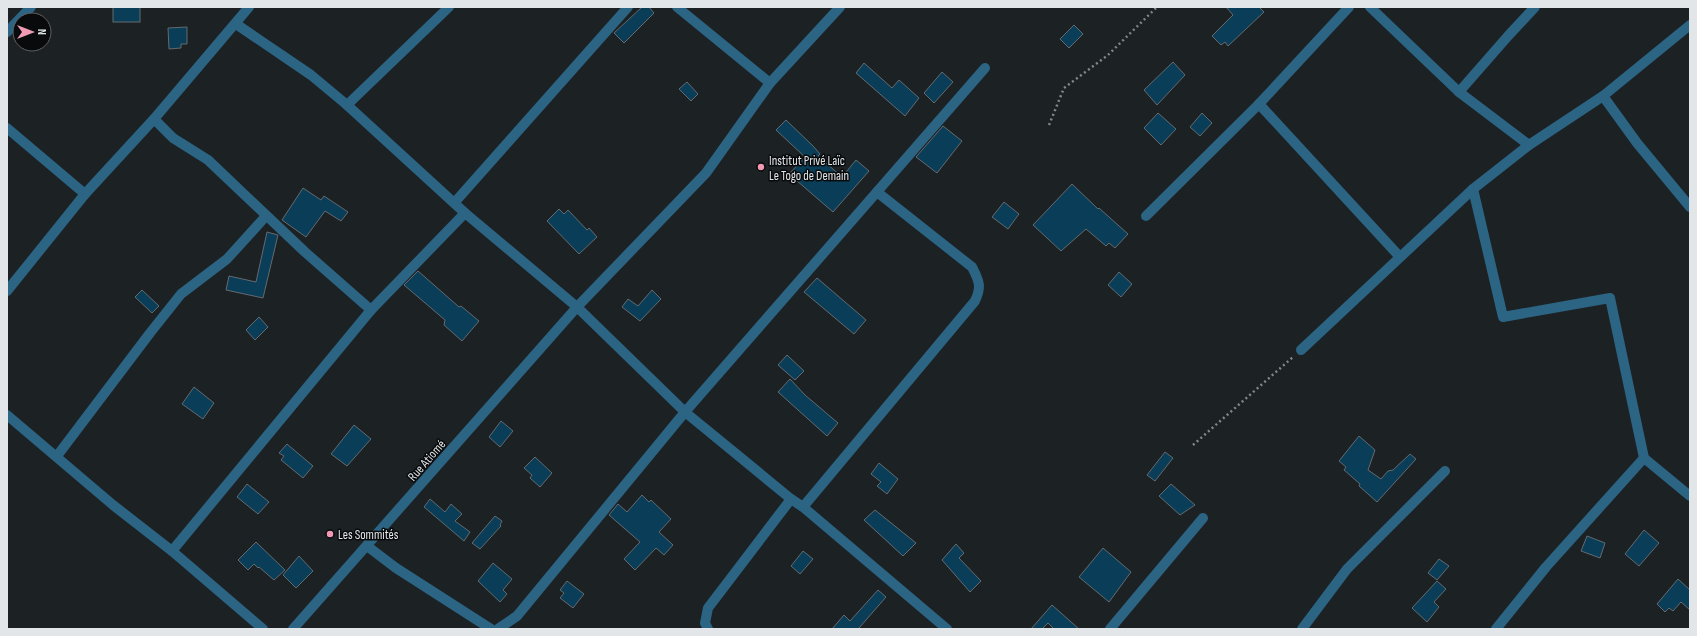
<svg xmlns="http://www.w3.org/2000/svg" width="1697" height="636" font-family="'Sofia Sans Condensed',sans-serif">
<style>
.building{fill:#0a3e58;stroke:#646a6f}
.lines{fill:none;stroke-linecap:round;stroke-linejoin:round}
.path{stroke:#83878a;stroke-width:2.5;stroke-dasharray:2 3;stroke-linecap:butt}
.minor{stroke:#2c6484;stroke-width:10}
.poi-dot{fill:#f19ab3;stroke:#080a0c;stroke-width:1.5}
.labels{text-anchor:middle;stroke-width:3;stroke-linejoin:round;paint-order:stroke}
.poi-label{font-size:13px;fill:#e2e6e8;stroke:#080a0c;text-anchor:start}
.street-label{font-size:13px;fill:#e2e6e8;stroke:#080a0c}
</style>
<rect width="100%" height="100%" fill="#1c2124"/>
<g class="building">
<rect x="113" y="7" width="27" height="15"/>
<path d="M642,7H649L654,13L624,43L614,33Z"/>
<path d="M1226,7H1259L1264,12L1228,46L1225,42L1221,45L1212,36L1233,15Z"/>
<path d="M1074,25L1083,34L1069,48L1060,39Z"/>
<path d="M187,27V44H181V48L169,49L168,28Z"/>
<path d="M1173,62L1185,75L1157,105L1144,90Z"/>
<path d="M864,63L892,88L899,80L919,98L905,116L856,73Z"/>
<path d="M942,72L953,82L934,103L924,93Z"/>
<path d="M687,82L698,94L691,101L679,89Z"/>
<path d="M1158,113L1176,129L1161,145L1144,128Z"/>
<path d="M1202,113L1212,123L1200,136L1190,127Z"/>
<path d="M786,120L813,146L820,154L818,156L842,177L856,160L869,171L833,212L789,174L805,157L776,130Z"/>
<path d="M943,126L962,141L937,173L916,157Z"/>
<path d="M1072,184L1098,209L1099,208L1128,234L1115,248L1109,243L1106,246L1086,229L1061,251L1033,225Z"/>
<path d="M303,188L321,200L324,196L348,212L341,221L325,211L306,237L282,220Z"/>
<path d="M1004,202L1019,214L1008,229L992,217Z"/>
<path d="M559,209L564,214L568,210L587,230L589,228L597,237L579,254L547,221Z"/>
<path d="M267,232L278,235L263,298L226,290L229,276L256,282Z"/>
<path d="M418,271L459,307L461,306L479,321L462,341L444,325L445,320L404,285Z"/>
<path d="M1119,272L1132,284L1121,297L1108,285Z"/>
<path d="M817,278L866,320L854,334L804,292Z"/>
<path d="M142,290L159,306L152,313L135,297Z"/>
<path d="M652,290L661,299L640,321L622,307L628,299L638,306Z"/>
<path d="M259,317L268,327L255,340L246,330Z"/>
<path d="M787,355L804,371L795,380L778,365Z"/>
<path d="M790,379L805,395L838,423L827,436L778,392Z"/>
<path d="M194,387L214,403L203,419L182,404Z"/>
<path d="M501,421L513,431L500,447L489,437Z"/>
<path d="M354,425L371,439L347,466L331,454Z"/>
<path d="M1359,436L1375,450L1368,470L1381,479L1388,471L1393,470L1410,454L1416,459L1377,502L1359,486L1360,484L1344,470L1346,467L1339,461Z"/>
<path d="M287,444L313,466L303,478L281,460L284,456L279,453Z"/>
<path d="M1165,452L1173,458L1155,481L1147,475Z"/>
<path d="M535,457L552,473L540,487L530,478L532,475L524,468Z"/>
<path d="M879,463L898,479L887,494L877,486L881,482L871,474Z"/>
<path d="M247,484L269,502L258,514L237,497Z"/>
<path d="M1171,484L1195,505L1180,515L1159,496Z"/>
<path d="M642,495L649,502L651,500L671,519L659,532L673,545L664,555L656,548L635,570L624,559L640,542L609,515L618,504L627,512Z"/>
<path d="M430,499L445,512L451,504L462,514L455,521L470,532L464,541L424,507Z"/>
<path d="M875,510L916,543L903,556L864,520Z"/>
<path d="M495,516L502,521L500,525L501,526L480,549L472,543Z"/>
<path d="M1644,530L1659,543L1639,566L1625,554Z"/>
<path d="M1587,536L1605,543L1600,558L1581,551Z"/>
<path d="M256,542L285,570L274,580L259,567L258,568L254,564L248,570L238,560Z"/>
<path d="M956,544L964,553L959,558L981,581L970,592L942,560Z"/>
<path d="M1103,548L1131,572L1109,602L1079,577Z"/>
<path d="M803,551L813,559L800,574L791,566Z"/>
<path d="M299,556L313,571L296,588L283,575Z"/>
<path d="M1439,559L1449,566L1437,580L1428,573Z"/>
<path d="M493,563L512,579L503,590L507,594L500,602L478,581Z"/>
<path d="M1678,579L1690,590V610L1681,602L1673,611L1669,608L1665,612L1657,604Z"/>
<path d="M567,581L584,594L573,608L560,598L564,593L560,590Z"/>
<path d="M1437,581L1446,589L1434,602L1439,607L1427,622L1412,608Z"/>
<path d="M878,590L886,597L859,628L860,629H832L844,615L850,621Z"/>
<path d="M1052,605L1079,629H1054L1048,623L1042,629H1031Z"/>
</g>
<g class="lines">
<g class="path">
<path d="M1049,125L1064,88L1108,55L1157,7"/>
<path d="M1193,445L1293,357"/>
</g>
<g class="minor">
<path d="M677,7L770,83"/>
<path d="M1370,7L1459,92L1529,145"/>
<path d="M236,24L311,75L347,105L465,213L577,307L685,412L791,499L803,507L947,629"/>
<path d="M7,32L31,7"/>
<path d="M1459,92L1508,36L1535,7"/>
<path d="M1603,96L1637,143L1690,207"/>
<path d="M1259,104L1399,256"/>
<path d="M347,105L449,7"/>
<path d="M154,119L173,138L208,160L305,252L371,310"/>
<path d="M7,128L85,194"/>
<path d="M1473,189L1503,317L1610,298L1644,458L1690,496"/>
<path d="M455,202L628,7"/>
<path d="M1146,216L1259,104L1349,7"/>
<path d="M7,291L85,194L154,119L249,7"/>
<path d="M1301,350L1473,189L1529,145L1603,96L1690,25"/>
<path d="M7,415L113,505L172,551L263,629"/>
<path d="M57,456L150,333L181,294L227,259L266,216"/>
<path d="M803,507L975,301C982,286 979,281 972,267L877,192"/>
<path d="M367,546L396,568L491,629"/>
<path d="M172,551L371,310L465,213"/>
<path d="M293,629L577,307L706,173L770,83L840,7"/>
<path d="M498,629L517,616L685,412L985,68"/>
<path d="M708,629L705,623L708,608L791,499"/>
<path d="M1110,629L1203,518"/>
<path d="M1302,629L1347,569L1445,471"/>
<path d="M1496,629L1546,567L1644,458"/>
</g>
</g>
<g class="poi-dot">
<circle cx="761" cy="167" r="4"/>
<circle cx="330" cy="534" r="4"/>
</g>
<g class="labels">
<g class="poi-label">
<text x="769" y="165">Institut Privé Laïc<tspan x="769" dy="15">Le Togo de Demain</tspan></text>
<text x="338" y="539">Les Sommités</text>
</g>
<g class="street-label">
<text transform="translate(426 460) rotate(-49)" y="5">Rue Atiomé</text>
</g>
</g>
<rect width="1697" height="636" fill="none" stroke="#e2e6e8" stroke-width="16"/>
<g transform="translate(32 32) rotate(90)"><circle r="19" fill="#080a0c" stroke="#5f6264"/>
<path d="M0-3L7 15L0 10L-7 15Z" fill="#f19ab3"/>
<text y="-6" font-size="11" font-weight="bold" text-anchor="middle" fill="#e2e6e8">N</text>
</g>
</svg>
